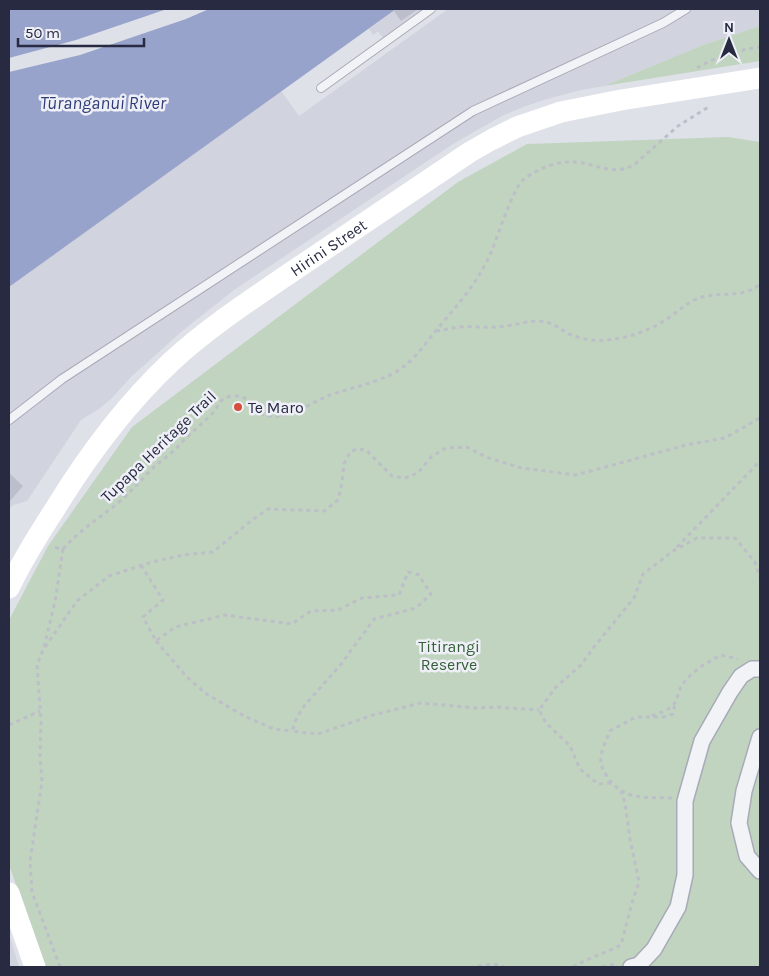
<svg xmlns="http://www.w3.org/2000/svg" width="769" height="976" font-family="Karla,sans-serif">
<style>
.built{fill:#d1d3de}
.green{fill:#c0d4c0}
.water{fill:#98a3cb}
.pier{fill:#dfe1e9}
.building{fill:#bcbecc}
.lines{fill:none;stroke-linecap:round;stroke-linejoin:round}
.service-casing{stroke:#a8aab7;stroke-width:10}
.minor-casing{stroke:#a8aab7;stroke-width:18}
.path{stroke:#bdbfc8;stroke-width:3;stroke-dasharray:4 4;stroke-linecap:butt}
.service{stroke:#f2f3f7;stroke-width:8}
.minor{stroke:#f2f3f7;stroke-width:15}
.secondary{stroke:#fff;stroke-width:21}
.poi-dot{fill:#d64e3d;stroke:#eff0f7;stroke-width:2}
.labels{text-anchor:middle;stroke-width:5;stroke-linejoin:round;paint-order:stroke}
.street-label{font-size:16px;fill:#272a41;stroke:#eff0f7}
.poi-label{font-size:16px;fill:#272a41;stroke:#eff0f7;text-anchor:start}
.park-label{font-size:16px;fill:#345e37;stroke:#eff0f7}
.water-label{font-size:18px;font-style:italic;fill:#2f3c78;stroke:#eff0f7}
</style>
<rect width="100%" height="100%" fill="#dfe1e9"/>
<g class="built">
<path d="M396,9H425L383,38L378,31L373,35L369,29Z"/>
<path d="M448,9H760V26L703,45L604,86L581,90L544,100L523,107L502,116L453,144L234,290L181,332L131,377L111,399L99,409L81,420L27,501L13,505L9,509V287L281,91L299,116Z"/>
<path d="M9,933L19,967H9Z"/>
</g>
<g class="green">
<path d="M760,26V61L604,86L703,45Z"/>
<path d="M728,137L760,142V967H46L9,865V620L48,546L132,427L458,182L527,144Z"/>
</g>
<path class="water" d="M9,9H396L9,287Z"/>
<path class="pier" d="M167,9H209L186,19L80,55L9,72V58L76,40Z"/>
<g class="building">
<path d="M397,9H418L401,21L394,11Z"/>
<path d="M9,473L23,486L9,502Z"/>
</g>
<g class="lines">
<defs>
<g id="service">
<path d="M321,88L431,9"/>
<path d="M9,420L62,379L473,111L663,23L686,9"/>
</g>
<g id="minor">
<path d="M760,737L744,791L739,823L747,856L760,871"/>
<path d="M631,967L639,965L654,949L678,907L685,875V801L702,741L730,692L741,676L752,669H760"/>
</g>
</defs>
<use href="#service" class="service-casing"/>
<use href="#minor" class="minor-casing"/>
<g class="path">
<path d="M697,68C712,58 742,49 760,47"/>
<path d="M436,331C444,330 451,328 459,327C472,326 484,328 497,327C514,326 529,319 546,322C555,324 561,330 569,334C583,340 599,342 614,339C632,337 652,329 667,319C679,311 688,301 702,297C720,292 746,298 760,284"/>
<path d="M677,547L760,461"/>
<path d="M63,549C79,531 99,518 118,503C129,493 138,484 148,473C155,465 163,460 171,453C176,449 180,444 185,439C193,431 202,424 210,416C217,410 218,400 228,397C237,394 249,398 255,406C260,412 261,416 270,416C290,419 312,402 330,395C353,387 378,383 399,370C413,361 423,347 433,334C455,308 479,282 492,250C498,235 513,189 523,180C536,169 560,160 576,162C597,164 615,177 635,164L678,126L710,106"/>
<path d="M141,565L163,600L143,617L156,641L175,627L225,615L292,624L311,611L338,610L362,598L399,595L408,572L419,575L431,594L416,608L374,619L342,663L305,705L297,717L292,731L318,734L373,715L421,703L476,708L496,707L539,710"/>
<path d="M156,641L186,676L205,693L244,716L274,729L292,731"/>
<path d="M44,647L55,602L63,549L52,547"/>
<path d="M652,716C658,713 668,711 673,705C678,701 677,693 681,687C689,673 706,663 721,655L738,659"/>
<path d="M9,725L40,711"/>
<path d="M611,783L598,784L580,769L570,746L546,723L539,710L556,687L581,665L594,647L634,598L643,574L673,551L697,538H735L755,562L760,578"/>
<path d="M672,798C645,797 622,801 606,775C603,769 600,765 601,757C602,748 607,739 610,731L636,717H664L673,714L675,703"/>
<path d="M60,967L32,892L30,862L42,781L40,756L41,722L37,665L43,650L77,601L109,576L152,562L183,555L213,552L252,520L268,509L324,511L338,500L342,482L344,464L350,452L357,449L366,450L392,476L405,478L418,473L431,457L446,448L467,447L486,457L521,468L576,475L686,445L725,438L760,418"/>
<path d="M479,967V966C488,964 496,963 504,967"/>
<path d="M573,967C588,958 605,953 621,945L632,903L639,882L630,839L625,803L621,791"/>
<path d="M602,967L616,964"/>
</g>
<use href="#service" class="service"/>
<use href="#minor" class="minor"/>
<g class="secondary">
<path id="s1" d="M9,588C22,561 38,535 55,509C88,455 125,405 172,361C209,327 252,299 293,271C352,231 411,192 470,152L491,140L517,127L561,112L621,100L760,78"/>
<path d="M9,893L35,967"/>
</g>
</g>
<circle class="poi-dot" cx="238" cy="407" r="5"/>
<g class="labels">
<g class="street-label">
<text dy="6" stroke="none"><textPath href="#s1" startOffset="474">Hirini Street</textPath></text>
<text transform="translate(158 446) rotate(-44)" y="6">Tupapa Heritage Trail</text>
</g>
<g class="poi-label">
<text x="248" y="413">Te Maro</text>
</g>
<g class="park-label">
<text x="449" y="652">Titirangi<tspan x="449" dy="18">Reserve</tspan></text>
</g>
<g class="water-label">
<text x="103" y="109">Tūranganui River</text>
</g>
</g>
<rect width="769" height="976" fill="none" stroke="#272a41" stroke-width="20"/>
<g transform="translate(729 40)" stroke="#eff0f7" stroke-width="4" paint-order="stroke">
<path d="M0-4L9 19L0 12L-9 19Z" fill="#272a41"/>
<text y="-8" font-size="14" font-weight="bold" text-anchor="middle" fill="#272a41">N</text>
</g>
<path d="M18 38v8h126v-8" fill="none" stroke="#272a41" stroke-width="2.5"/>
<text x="25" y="38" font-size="15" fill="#272a41" stroke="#eff0f7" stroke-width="4" paint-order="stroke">50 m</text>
</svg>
